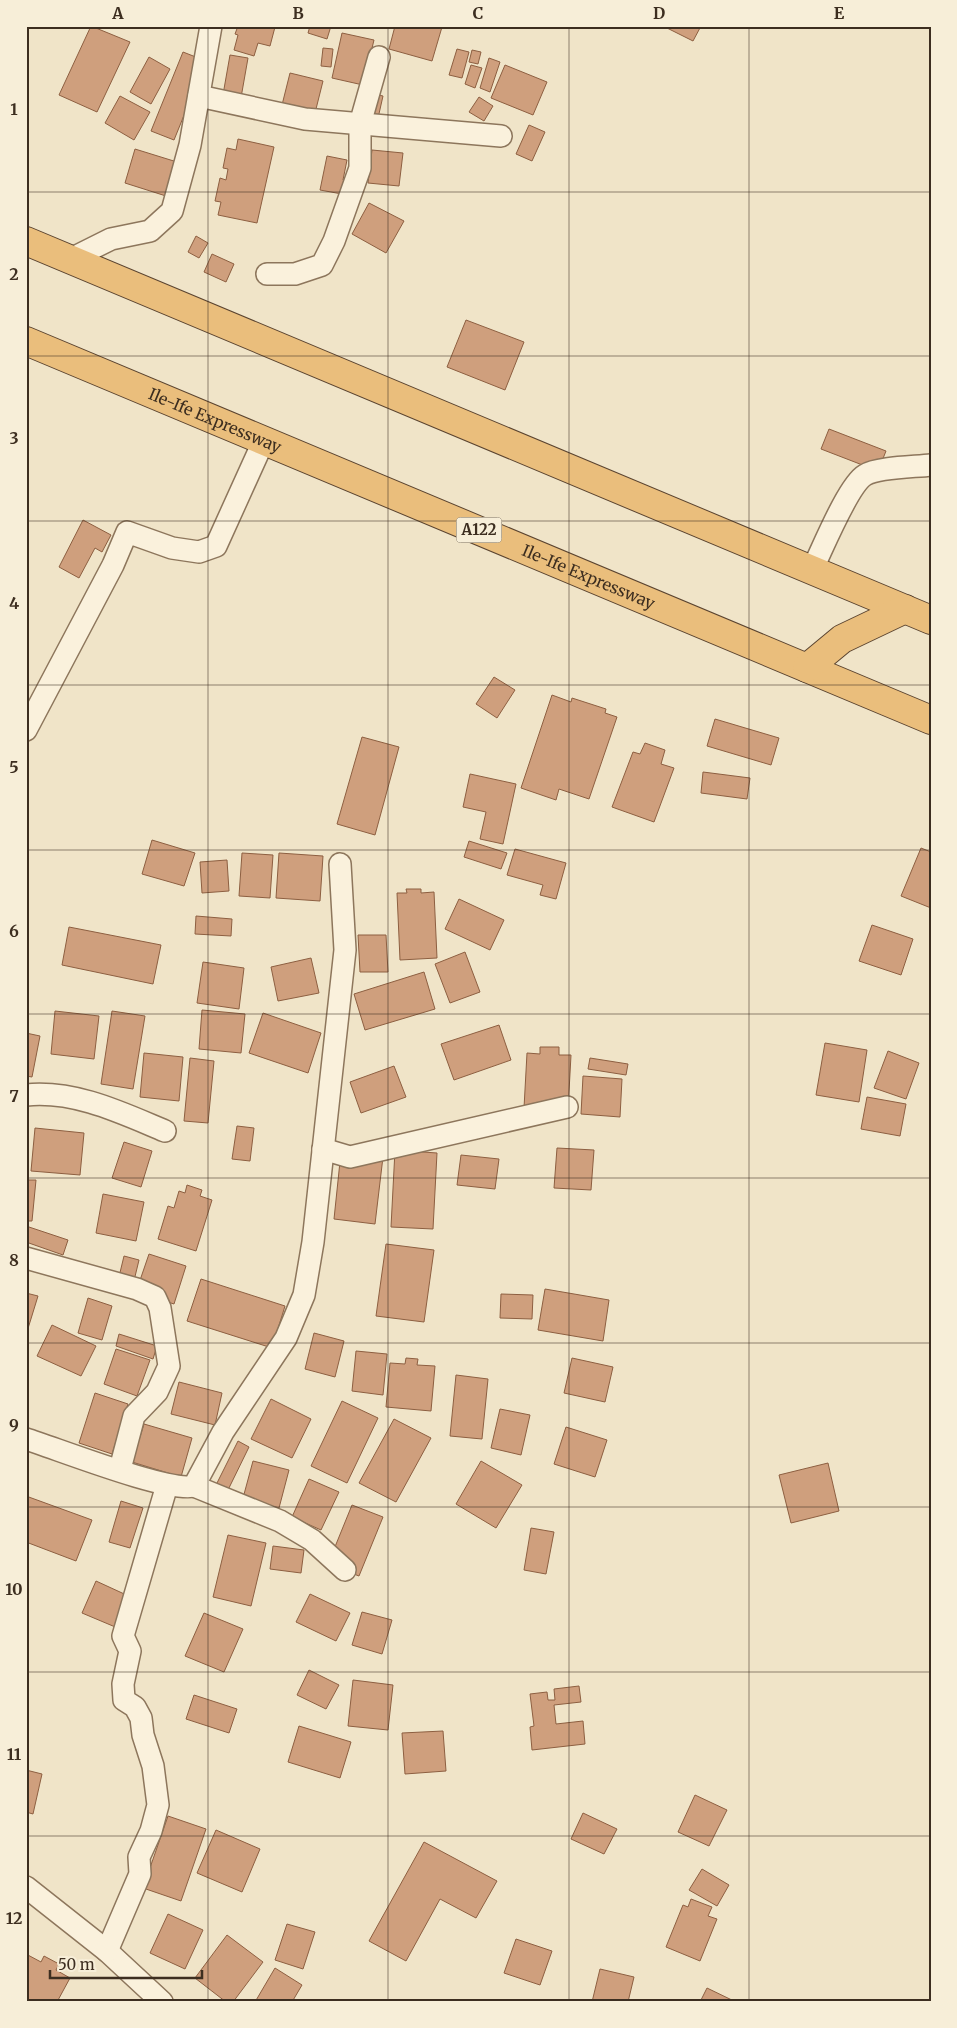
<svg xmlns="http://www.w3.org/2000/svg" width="957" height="2028" font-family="Merriweather,serif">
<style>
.building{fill:#cf9f7d;stroke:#8d5f41}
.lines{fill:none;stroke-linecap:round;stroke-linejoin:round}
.minor-casing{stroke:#8d765c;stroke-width:24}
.trunk-casing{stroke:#5b4430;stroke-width:30}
.minor{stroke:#faf1dc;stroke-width:21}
.trunk{stroke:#eabe7c;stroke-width:28}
.grid{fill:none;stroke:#3d2e20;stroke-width:1;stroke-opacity:0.55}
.labels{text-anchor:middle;stroke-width:4;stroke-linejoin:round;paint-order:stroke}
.shield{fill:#f7eed8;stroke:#756857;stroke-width:1}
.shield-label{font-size:15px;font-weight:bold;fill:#3d2e20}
.street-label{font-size:16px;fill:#3d2e20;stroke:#f7eed8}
.neatline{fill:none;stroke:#3d2e20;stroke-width:2}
.grid-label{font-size:16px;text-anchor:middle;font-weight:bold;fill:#3d2e20}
</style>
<rect width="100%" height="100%" fill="#f0e4c8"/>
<g class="building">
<path d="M91,26L130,42L97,112L59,95Z"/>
<path d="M238,26L275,27L270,46L258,43L254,56L234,50L238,35L235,34Z"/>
<path d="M310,26H331L327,39L308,33Z"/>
<path d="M395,26L442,27L432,61L389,49Z"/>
<path d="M663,26H701L693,41Z"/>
<path d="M342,33L374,40L363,85L332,78Z"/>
<path d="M323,48L333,49L331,67L321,66Z"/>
<path d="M457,49L469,52L462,78L449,75Z"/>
<path d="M472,50L481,52L478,64L469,62Z"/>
<path d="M183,52L206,61L174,140L151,131Z"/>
<path d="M230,55L248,58L239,109L221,106Z"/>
<path d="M149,57L170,69L151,104L130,92Z"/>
<path d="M489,58L500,62L490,92L480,88Z"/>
<path d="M471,65L482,68L475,88L465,84Z"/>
<path d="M505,65L547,82L533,115L491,98Z"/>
<path d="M290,73L323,81L314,117L281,109Z"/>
<path d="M370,93L383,96L376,127Z"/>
<path d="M120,96L150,112L134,140L105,123Z"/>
<path d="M479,97L493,106L484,121L469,112Z"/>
<path d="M529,125L545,132L532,161L516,154Z"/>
<path d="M238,139L274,147L257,223L218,215L221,202L215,201L220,178L226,180L228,169L223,168L227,148L236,150Z"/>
<path d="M135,149L177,162L166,196L125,183Z"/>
<path d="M372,150L403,153L399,186L368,183Z"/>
<path d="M327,156L347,160L343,180L356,182L353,196L320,190Z"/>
<path d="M369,203L404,221L386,253L352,234Z"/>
<path d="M196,236L208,243L199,258L188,252Z"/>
<path d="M212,254L234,264L226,282L204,272Z"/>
<path d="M466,320L524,342L505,390L447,367Z"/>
<path d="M829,429L886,451L878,471L821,449Z"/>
<path d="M83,520L111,535L102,552L95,548L79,578L59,567Z"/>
<path d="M494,677L515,690L497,718L476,704Z"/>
<path d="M552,695L571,702L572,698L606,709L605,713L617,717L589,799L559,789L556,800L521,788Z"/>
<path d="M715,719L779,738L771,765L707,746Z"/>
<path d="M362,737L399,747L375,835L337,824Z"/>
<path d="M645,743L665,750L661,764L674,768L654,822L612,807L633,752L640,754Z"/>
<path d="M703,772L750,778L747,799L701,793Z"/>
<path d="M470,774L516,784L503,844L480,839L486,812L463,807Z"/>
<path d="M152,840L195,853L184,886L142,874Z"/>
<path d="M469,841L507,853L501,869L464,857Z"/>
<path d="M921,848L931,852V908L901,896Z"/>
<path d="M515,849L566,863L556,899L540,895L543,885L507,875Z"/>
<path d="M242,853L273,855L270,898L239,896Z"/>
<path d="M279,853L323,856L320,901L276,898Z"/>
<path d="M227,860L229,891L202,893L200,862Z"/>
<path d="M406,889H421V893L434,892L437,958L400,960L397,893H407Z"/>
<path d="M459,899L504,920L490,950L445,929Z"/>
<path d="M196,916L232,919L231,936L195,934Z"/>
<path d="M872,925L913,939L901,975L859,961Z"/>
<path d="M69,927L161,945L153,984L62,965Z"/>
<path d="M358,935H386L388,972H360Z"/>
<path d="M465,952L480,992L450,1003L435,964Z"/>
<path d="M311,958L319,993L278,1001L271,967Z"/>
<path d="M203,962L244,968L239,1009L197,1003Z"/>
<path d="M424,972L435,1009L365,1030L354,994Z"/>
<path d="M202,1010L245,1014L241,1053L199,1049Z"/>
<path d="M55,1011L99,1016L94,1059L51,1054Z"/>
<path d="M112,1011L145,1016L133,1089L101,1084Z"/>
<path d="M263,1013L321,1033L308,1073L249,1053Z"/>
<path d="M499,1025L511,1060L454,1080L441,1044Z"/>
<path d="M26,1033L40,1036L32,1077L26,1076Z"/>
<path d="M825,1043L867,1050L859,1102L816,1095Z"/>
<path d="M540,1047H559V1055H571L568,1110L524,1108L527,1053L540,1054Z"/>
<path d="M888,1051L919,1063L906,1099L874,1088Z"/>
<path d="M144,1053L183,1057L179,1101L140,1097Z"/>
<path d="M190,1058L214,1061L208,1123L184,1121Z"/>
<path d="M590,1058L628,1064L626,1075L588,1069Z"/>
<path d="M394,1066L406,1097L361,1113L350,1082Z"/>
<path d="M583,1076L622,1079L620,1117L581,1114Z"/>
<path d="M867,1097L906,1104L900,1136L861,1129Z"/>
<path d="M237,1126L254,1128L250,1161L232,1159Z"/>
<path d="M35,1128L84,1133L80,1175L31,1171Z"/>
<path d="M124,1142L152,1151L141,1187L112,1178Z"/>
<path d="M557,1148L594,1150L591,1190L554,1188Z"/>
<path d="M395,1150L437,1153L433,1229L391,1227Z"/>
<path d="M341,1152L383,1157L375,1224L334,1219Z"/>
<path d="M461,1155L499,1159L495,1189L457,1185Z"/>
<path d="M26,1180H36L32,1221H26Z"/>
<path d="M187,1185L202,1190L200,1196L212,1200L196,1251L158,1239L168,1206L174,1208L179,1191L185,1193Z"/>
<path d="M103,1194L144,1202L136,1241L96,1233Z"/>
<path d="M26,1226L68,1240L63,1255L26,1242Z"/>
<path d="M386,1244L434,1250L424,1322L376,1316Z"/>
<path d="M149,1254L186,1266L174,1304L136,1292Z"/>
<path d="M124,1256L139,1260L132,1289L117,1285Z"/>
<path d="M201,1279L285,1306L272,1348L187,1321Z"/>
<path d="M545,1289L609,1300L603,1341L538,1330Z"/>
<path d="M26,1293L38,1296L26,1335Z"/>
<path d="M501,1294L533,1295L532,1319L500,1318Z"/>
<path d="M88,1298L112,1306L102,1340L78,1333Z"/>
<path d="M52,1325L96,1346L81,1376L37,1356Z"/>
<path d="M314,1333L344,1341L335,1377L305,1369Z"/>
<path d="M119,1334L157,1346L153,1359L116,1346Z"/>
<path d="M116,1349L150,1360L137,1396L104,1384Z"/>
<path d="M356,1351L387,1354L383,1395L352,1391Z"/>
<path d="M406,1358L418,1359L417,1365L435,1366L431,1411L386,1407L390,1363L405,1364Z"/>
<path d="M572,1358L613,1367L605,1402L564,1393Z"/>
<path d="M456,1375L488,1379L482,1439L450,1436Z"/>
<path d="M179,1382L222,1393L215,1425L171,1414Z"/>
<path d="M95,1393L128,1404L112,1454L79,1443Z"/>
<path d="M271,1399L311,1419L292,1458L251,1439Z"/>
<path d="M342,1401L378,1418L347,1483L311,1466Z"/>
<path d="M500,1409L530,1415L521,1455L491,1448Z"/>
<path d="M394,1419L431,1438L396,1502L359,1483Z"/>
<path d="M144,1424L192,1438L181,1477L132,1462Z"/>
<path d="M566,1427L607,1440L595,1477L554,1464Z"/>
<path d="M238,1441L249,1447L227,1492L215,1487Z"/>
<path d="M253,1461L289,1470L279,1508L243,1498Z"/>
<path d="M481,1461L522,1485L496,1528L456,1504Z"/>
<path d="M828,1463L839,1511L791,1523L779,1475Z"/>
<path d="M309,1479L339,1492L321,1530L292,1517Z"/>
<path d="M26,1496L92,1520L76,1561L26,1542Z"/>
<path d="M121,1501L143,1508L130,1548L109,1542Z"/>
<path d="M352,1505L383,1517L359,1576L328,1564Z"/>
<path d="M531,1528L554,1532L546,1574L524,1570Z"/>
<path d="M228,1535L266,1543L251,1606L213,1597Z"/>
<path d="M273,1546L304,1550L301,1573L270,1569Z"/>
<path d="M96,1581L133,1598L120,1629L82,1613Z"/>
<path d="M310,1594L350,1613L336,1641L296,1622Z"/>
<path d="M362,1612L392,1620L382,1654L352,1645Z"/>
<path d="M204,1613L243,1629L224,1672L185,1656Z"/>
<path d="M309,1670L339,1685L326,1709L297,1695Z"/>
<path d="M353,1680L393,1685L388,1730L348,1726Z"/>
<path d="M579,1686L581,1702L554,1705L556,1724L583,1721L585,1744L532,1750L530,1727L534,1726L530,1694L547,1692L548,1700H555L554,1689Z"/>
<path d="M194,1695L237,1709L229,1733L186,1719Z"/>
<path d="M299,1726L351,1742L340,1778L288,1762Z"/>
<path d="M443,1731L446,1771L405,1774L402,1733Z"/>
<path d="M26,1770L42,1774L33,1814L26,1812Z"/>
<path d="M695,1795L727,1810L709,1846L678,1832Z"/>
<path d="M583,1813L617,1829L604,1854L571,1839Z"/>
<path d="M168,1816L206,1829L181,1901L143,1888Z"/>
<path d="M216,1830L260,1849L242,1892L197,1873Z"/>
<path d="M424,1842L497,1881L476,1918L440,1899L406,1961L369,1941Z"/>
<path d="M702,1869L729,1885L717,1906L689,1890Z"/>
<path d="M691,1899L712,1907L708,1916L717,1919L700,1961L666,1947L683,1905L688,1907Z"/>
<path d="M168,1914L203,1930L185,1969L150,1953Z"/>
<path d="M287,1924L315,1932L303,1969L275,1960Z"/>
<path d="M227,1935L263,1962L233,2002H226L195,1978Z"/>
<path d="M516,1939L552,1951L540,1985L504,1973Z"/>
<path d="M26,1954L41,1962L44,1956L59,1964L56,1970L70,1978L57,2002H26Z"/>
<path d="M275,1968L302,1985L292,2002H255Z"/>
<path d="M600,1969L634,1977L628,2002H592Z"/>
<path d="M707,1988L736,2002H700Z"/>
</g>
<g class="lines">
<defs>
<g id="minor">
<path d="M199,96L305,119L501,136"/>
<path d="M71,259L111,239L150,231L172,211L190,145L211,26"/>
<path d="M267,274H295L322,265L334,241L360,168V124L379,57"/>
<path d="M812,570C822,550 848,485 865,475C878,467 915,467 931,465"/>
<path d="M26,730L113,565L127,532L172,548L199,552L216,546L264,440"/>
<path d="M26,1095C75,1090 122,1113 165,1131"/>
<path d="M323,1149L350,1157L567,1107"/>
<path d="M26,1258L137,1289L155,1297L160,1308L169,1366L157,1392L134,1416L120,1469"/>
<path d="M26,1439C58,1449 169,1493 194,1486L223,1432L286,1338L304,1295L313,1242L345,950L340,864"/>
<path d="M194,1486L280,1521L312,1540L345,1570"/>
<path d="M26,1887L107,1951L162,2002"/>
<path d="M107,1951L140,1874L139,1857L151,1831L158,1805L153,1766L143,1735L141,1718L135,1707L124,1700L123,1684L130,1651L123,1636L167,1485"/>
</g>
<g id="trunk">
<path d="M26,241L931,620"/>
<path id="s1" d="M26,341L931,720"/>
<path d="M807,668L842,639L905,609"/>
</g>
</defs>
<use href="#minor" class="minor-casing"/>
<use href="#trunk" class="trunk-casing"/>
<use href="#minor" class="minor"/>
<use href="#trunk" class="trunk"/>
</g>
<path class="grid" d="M208,26V2002M388,26V2002M569,26V2002M749,26V2002M26,192H931M26,356H931M26,521H931M26,685H931M26,850H931M26,1014H931M26,1178H931M26,1343H931M26,1507H931M26,1672H931M26,1836H931"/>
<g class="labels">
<rect class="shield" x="456.5" y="517.5" width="45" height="25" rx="4"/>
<g class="shield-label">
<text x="479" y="535">A122</text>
</g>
<g class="street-label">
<text dy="6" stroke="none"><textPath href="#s1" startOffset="205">Ile-Ife Expressway</textPath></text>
<text dy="6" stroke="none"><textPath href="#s1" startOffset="610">Ile-Ife Expressway</textPath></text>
</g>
</g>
<rect width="957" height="2028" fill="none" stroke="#f7eed8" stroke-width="55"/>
<path d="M50 1970v8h152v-8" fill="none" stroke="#3d2e20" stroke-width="2.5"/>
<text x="58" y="1970" font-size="15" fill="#3d2e20" stroke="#f7eed8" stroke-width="4" paint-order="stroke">50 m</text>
<rect x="28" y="28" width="902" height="1972" class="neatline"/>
<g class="grid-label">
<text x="118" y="19">A</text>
<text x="298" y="19">B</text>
<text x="478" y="19">C</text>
<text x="659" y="19">D</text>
<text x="839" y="19">E</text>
<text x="14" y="115">1</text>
<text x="14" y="280">2</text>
<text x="14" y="444">3</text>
<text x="14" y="609">4</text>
<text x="14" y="773">5</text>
<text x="14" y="937">6</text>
<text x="14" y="1102">7</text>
<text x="14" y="1266">8</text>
<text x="14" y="1431">9</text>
<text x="14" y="1595">10</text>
<text x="14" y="1760">11</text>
<text x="14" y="1924">12</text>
</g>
</svg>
